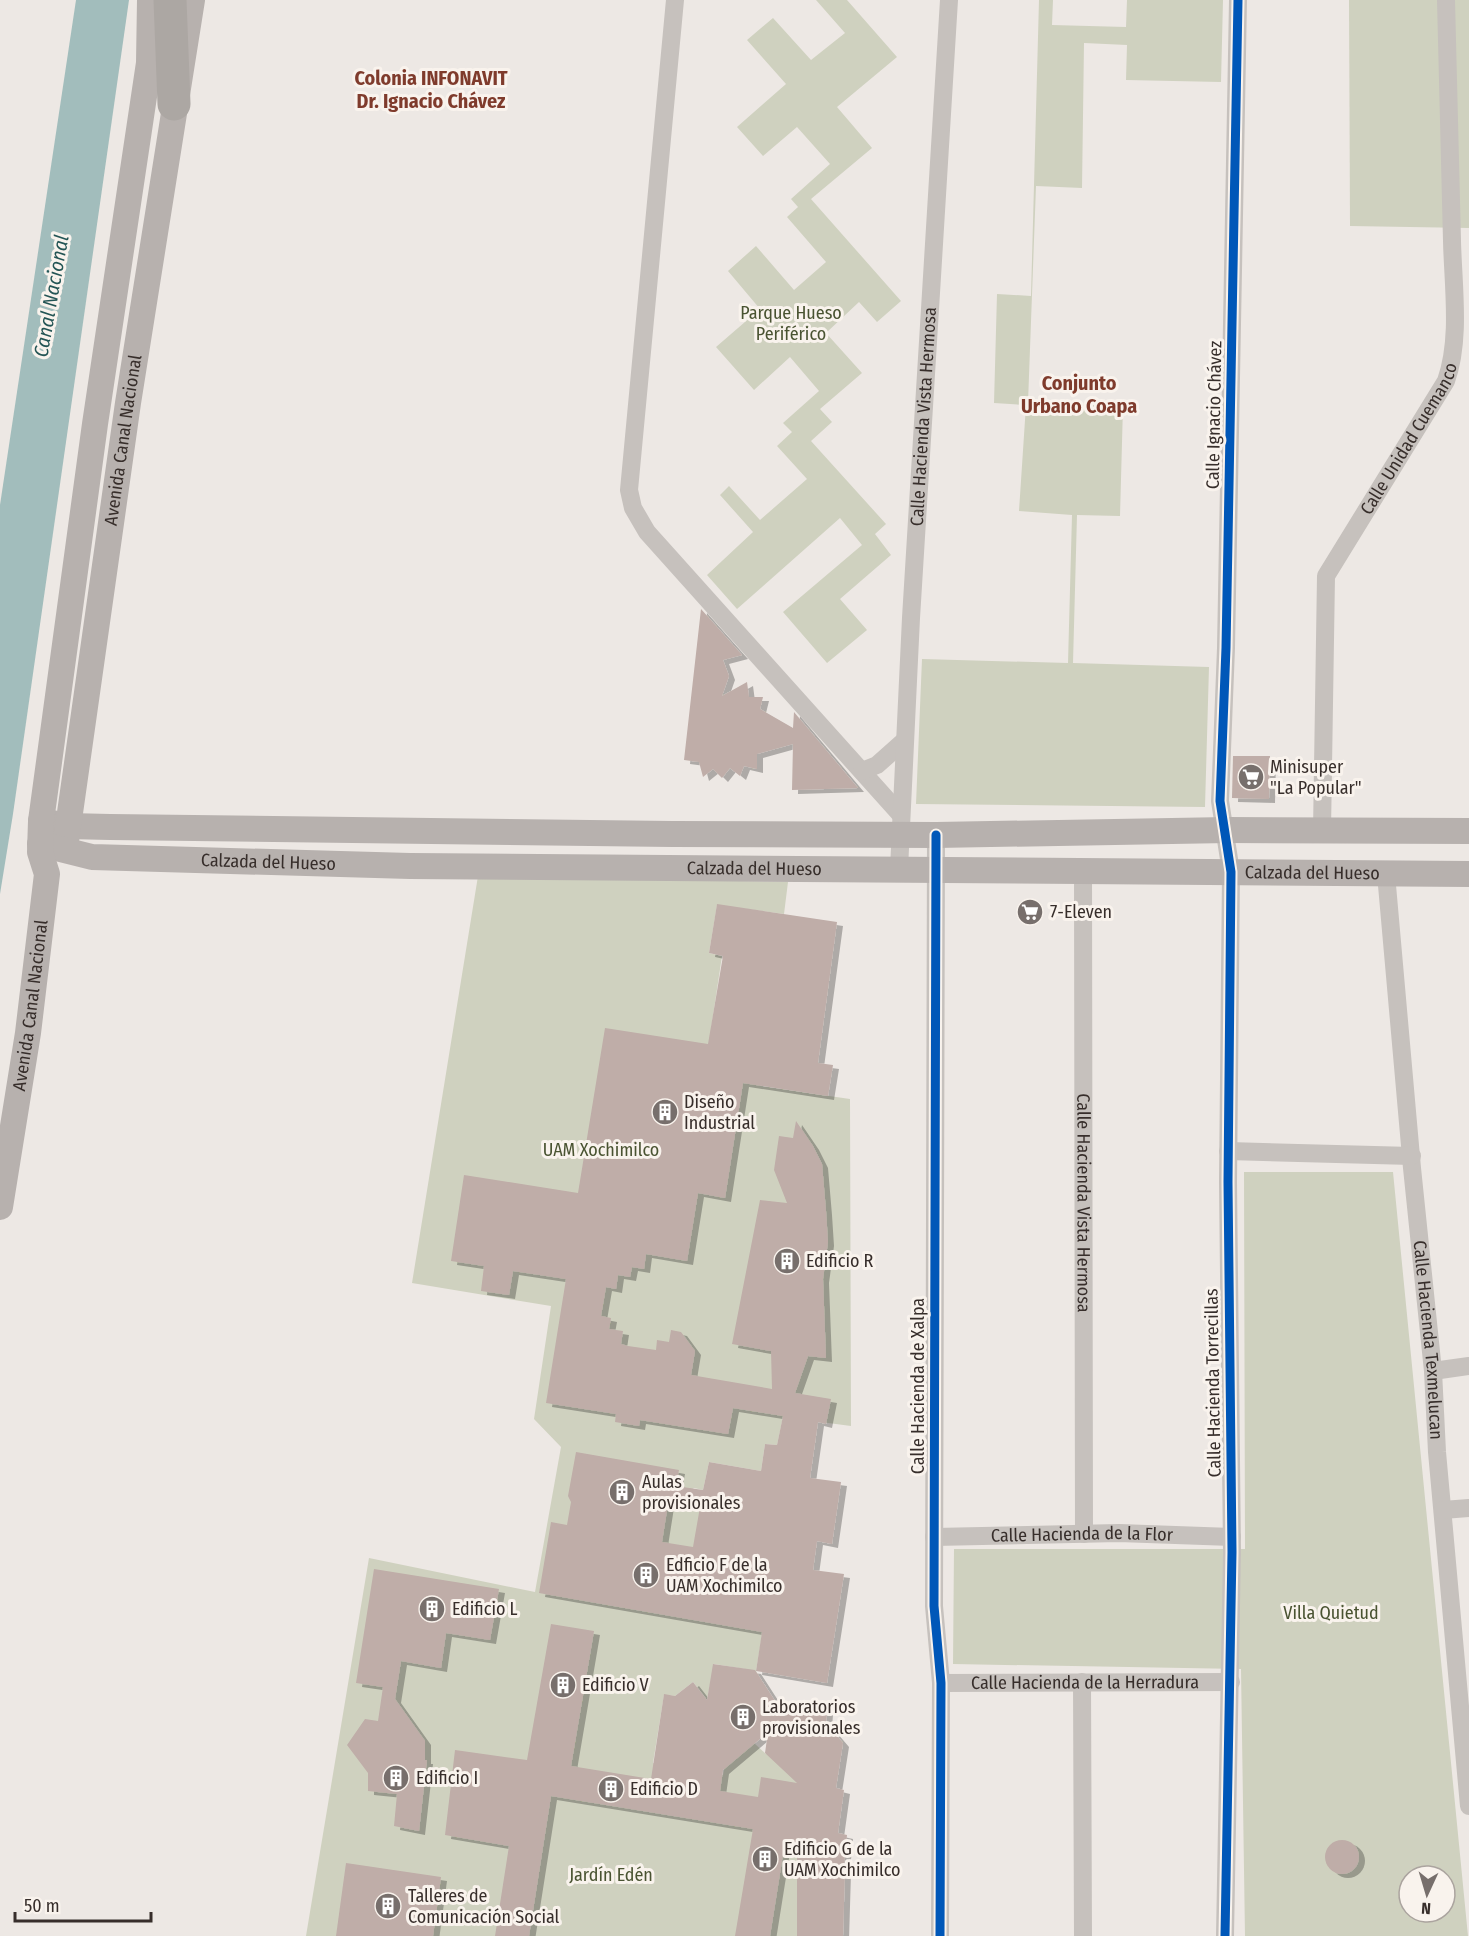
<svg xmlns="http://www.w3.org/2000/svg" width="1469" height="1936" font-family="'Fira Sans Condensed',sans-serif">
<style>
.green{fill:#cfd1bf;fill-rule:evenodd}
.water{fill:#a2bdbc}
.building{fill:#bfada8;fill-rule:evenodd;filter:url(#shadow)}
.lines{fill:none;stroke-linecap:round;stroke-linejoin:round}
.minor{stroke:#c6c1bd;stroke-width:18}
.secondary{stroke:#b7b1ae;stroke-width:26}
.motorway{stroke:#aca7a3;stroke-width:33}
.cycleway-casing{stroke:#f9f3ed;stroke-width:13}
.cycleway{stroke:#0057b8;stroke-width:9}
.labels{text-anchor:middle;stroke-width:6;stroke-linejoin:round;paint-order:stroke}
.park-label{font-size:18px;fill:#495331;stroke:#f9f3ed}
.street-label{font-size:18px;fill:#372e2b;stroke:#f9f3ed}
.poi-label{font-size:18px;fill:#372e2b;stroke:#f9f3ed;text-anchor:start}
.neighbourhood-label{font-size:20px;font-weight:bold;fill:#7f3b2c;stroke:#f9f3ed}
.water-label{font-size:20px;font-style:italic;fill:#245555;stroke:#f9f3ed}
</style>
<defs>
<filter id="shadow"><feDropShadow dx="6" dy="4" stdDeviation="0" flood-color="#0004"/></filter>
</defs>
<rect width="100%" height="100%" fill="#ede8e4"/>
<g class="green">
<path d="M816,0H847L897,57L837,107L872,148L811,199L901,301L877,322L859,302L826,333L862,373L820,409L832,422L811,441L886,524L875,534L891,555L840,599L867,630L827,663L783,612L862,545L840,518L737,609L707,575L753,532L720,495L729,486L760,520L807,479L777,446L792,432L783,423L819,391L790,357L754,390L716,347L760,309L728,271L756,246L794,290L826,262L787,217L798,207L791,199L830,164L797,127L763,156L737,127L786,84L747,40L773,18L811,60L845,33Z"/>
<path d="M1039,0H1053L1052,25L1126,27L1127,0H1223L1221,82L1126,80L1127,45L1084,43L1082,188L1036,186L1028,403L1123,406L1120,516L1077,515L1073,663L1209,667L1205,807L916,804L922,659L1068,663L1072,515L1019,511L1026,405L994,403L997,294L1031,296Z"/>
<path d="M1349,0H1469V228L1350,226Z"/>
<path d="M478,876L788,882L784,914L717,905L709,953L722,956L711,1029L761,1086L850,1099L851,1426L783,1417L777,1445L765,1444L761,1471L709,1462L703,1490L694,1488L689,1491L700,1507L774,1563L756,1671L759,1677L745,1669L714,1664L707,1700L693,1682L675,1696L664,1695L653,1763L723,1775L728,1750L754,1743L766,1754L811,1760L797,1889V1936H306L369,1558L535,1592L561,1447L534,1419L551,1306L412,1283Z"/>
<path d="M1244,1172H1393L1468,1936H1245L1241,1669L953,1664L954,1549H1245ZM1409,1876H1445V1912H1409Z"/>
</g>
<path class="water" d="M76,0H129L13,814L0,894V505Z"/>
<g class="building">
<path d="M701,609L742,655L723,660L729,676L722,696L747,682L749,697H763L760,709L793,728L794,712L858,788L792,790L793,744L757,754V769L744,766L740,776L730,768L722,778L713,769L703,777L699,762L684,760Z"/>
<path d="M1233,756H1270L1269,799L1232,798Z"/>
<path d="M717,904L837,922L818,1063L833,1065L828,1096L743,1083L725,1198L698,1193L687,1261L646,1254L644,1269L632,1267L630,1277L618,1275L616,1289L606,1287L601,1316L611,1318L609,1329L623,1331L621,1344L628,1346L656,1350L657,1340L669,1342L671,1330L681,1332L695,1351L691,1375L772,1389L771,1351L732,1344L760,1200L787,1203L774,1170L779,1136L793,1138L796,1121L813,1146L822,1164L826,1211L828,1242L823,1279L826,1358L808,1356L795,1393L831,1399L826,1424L818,1422L810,1478L841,1482L832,1544L817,1541L813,1570L844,1574L827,1683L756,1671L762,1632L539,1593L551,1522L567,1525L571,1502L568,1496L576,1452L679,1470L676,1486L703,1490L709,1462L761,1471L765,1444L777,1445L783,1416L733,1408L728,1434L640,1420L639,1426L615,1422L616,1414L546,1403L566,1279L513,1271L509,1295L481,1291L484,1266L451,1261L464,1175L578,1193L605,1028L708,1044L723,956L709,953ZM668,1504L700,1507L693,1547L662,1542Z"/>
<path d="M374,1569L499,1589L490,1640L446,1633L441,1668L401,1661L395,1699L425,1741V1760H427L419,1831L394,1826L397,1794L368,1791V1773L347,1745L365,1719L378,1721L383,1687L356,1683Z"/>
<path d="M551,1624L594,1631L571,1766L651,1779L664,1694L675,1696L693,1682L707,1700L713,1664L755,1670L777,1704L827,1711L826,1723L843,1743L836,1788L844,1790L838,1833L847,1835L844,1866L845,1869L843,1936H797V1844L785,1842L770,1936H735L753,1829L551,1796L529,1936H495L509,1846L445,1835L455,1750L527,1760ZM768,1732L765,1753L797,1783L761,1777L758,1797L720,1791L723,1770Z"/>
<circle cx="1342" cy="1857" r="17"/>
<path d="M346,1863L441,1877L433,1936H336Z"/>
</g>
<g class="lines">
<g class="minor">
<path d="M675,0L629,490L633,508L647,532L900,814"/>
<path d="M862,771L877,765L904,741"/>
<path id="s1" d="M1322,831L1326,576L1446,381C1461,339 1453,286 1452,241C1450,161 1448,80 1446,0"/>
<path d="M936,835L934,1606L941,1683L940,1936"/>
<path id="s2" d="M899,869L911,618L949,0"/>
<path id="s3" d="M1083,870L1084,1534"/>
<path id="s4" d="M1386,874L1412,1168L1433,1371L1437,1452L1469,1806"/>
<path d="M1228,1151L1412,1156"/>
<path d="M1433,1371L1469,1366"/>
<path d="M1443,1510L1469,1508"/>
<path id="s5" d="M934,1537L1119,1533L1232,1537"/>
<path d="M1082,1682L1083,1936"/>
<path id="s6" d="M941,1683L1231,1682"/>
<path d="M1225,1936L1232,1552L1228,1182L1231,872L1220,801L1226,648L1238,0"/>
</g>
<g class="secondary">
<path d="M41,821L68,826L110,827L672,834L936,835L1228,830L1469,831"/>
<path id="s7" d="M66,841L128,403L192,0"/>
<path id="s8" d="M40,844L92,857L410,866L1469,874"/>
<path id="s9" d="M0,1207L28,1033L47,874L40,852L41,821L95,424L149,63L150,0"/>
</g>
<path class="motorway" d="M170,0L174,104"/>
<defs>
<g id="cycleway">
<path d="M936,835L934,1606L941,1683L940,1936"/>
<path d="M1225,1936L1232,1552L1228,1182L1231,872L1220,801L1226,648L1238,0"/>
</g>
</defs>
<use href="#cycleway" class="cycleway-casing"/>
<use href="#cycleway" class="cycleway"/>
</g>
<defs>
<symbol id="supermarket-disc" viewBox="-11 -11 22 22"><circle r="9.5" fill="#776f6c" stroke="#f9f3ed"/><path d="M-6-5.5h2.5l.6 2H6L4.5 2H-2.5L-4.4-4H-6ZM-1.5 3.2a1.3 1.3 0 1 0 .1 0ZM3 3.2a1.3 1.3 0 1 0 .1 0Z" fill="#fff"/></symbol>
<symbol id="building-disc" viewBox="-11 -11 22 22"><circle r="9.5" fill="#776f6c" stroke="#f9f3ed"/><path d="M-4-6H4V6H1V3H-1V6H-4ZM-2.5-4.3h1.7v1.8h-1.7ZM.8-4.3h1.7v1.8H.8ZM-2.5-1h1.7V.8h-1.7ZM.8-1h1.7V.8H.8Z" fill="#fff"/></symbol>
</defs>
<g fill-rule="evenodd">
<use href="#supermarket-disc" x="1236" y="762" width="30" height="30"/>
<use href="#supermarket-disc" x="1015" y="897" width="30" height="30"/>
<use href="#building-disc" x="650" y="1097" width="30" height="30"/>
<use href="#building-disc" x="772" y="1246" width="30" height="30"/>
<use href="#building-disc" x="607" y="1477" width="30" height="30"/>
<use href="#building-disc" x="631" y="1560" width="30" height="30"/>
<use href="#building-disc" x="417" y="1594" width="30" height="30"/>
<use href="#building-disc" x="548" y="1670" width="30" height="30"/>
<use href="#building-disc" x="728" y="1702" width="30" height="30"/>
<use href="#building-disc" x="381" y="1763" width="30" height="30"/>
<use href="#building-disc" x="596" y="1774" width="30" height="30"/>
<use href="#building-disc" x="750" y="1844" width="30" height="30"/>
<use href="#building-disc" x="373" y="1891" width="30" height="30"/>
</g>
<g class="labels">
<g class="park-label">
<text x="791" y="319">Parque Hueso<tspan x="791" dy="21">Periférico</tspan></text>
<text x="601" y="1156">UAM Xochimilco</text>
<text x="1331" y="1619">Villa Quietud</text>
<text x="611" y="1881">Jardín Edén</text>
</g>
<g class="street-label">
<text transform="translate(1214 415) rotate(-89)" y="6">Calle Ignacio Chávez</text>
<text dy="6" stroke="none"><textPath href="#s2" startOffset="453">Calle Hacienda Vista Hermosa</textPath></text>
<text dy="6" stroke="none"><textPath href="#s1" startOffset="416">Calle Unidad Cuemanco</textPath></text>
<text dy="6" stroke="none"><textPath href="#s7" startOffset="405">Avenida Canal Nacional</textPath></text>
<text dy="6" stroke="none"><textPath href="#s8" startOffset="230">Calzada del Hueso</textPath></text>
<text dy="6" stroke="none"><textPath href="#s8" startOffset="716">Calzada del Hueso</textPath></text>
<text dy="6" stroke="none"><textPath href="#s8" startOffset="1274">Calzada del Hueso</textPath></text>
<text dy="6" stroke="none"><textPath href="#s9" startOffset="204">Avenida Canal Nacional</textPath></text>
<text dy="6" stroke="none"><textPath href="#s3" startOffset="333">Calle Hacienda Vista Hermosa</textPath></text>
<text dy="6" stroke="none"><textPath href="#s4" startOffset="468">Calle Hacienda Texmelucan</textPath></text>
<text transform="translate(1213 1383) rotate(-91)" y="6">Calle Hacienda Torrecillas</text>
<text transform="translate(918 1386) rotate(-90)" y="6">Calle Hacienda de Xalpa</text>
<text dy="6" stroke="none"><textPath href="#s5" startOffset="148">Calle Hacienda de la Flor</textPath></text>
<text dy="6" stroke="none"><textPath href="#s6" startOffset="144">Calle Hacienda de la Herradura</textPath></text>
</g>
<g class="poi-label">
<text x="1270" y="773">Minisuper<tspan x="1270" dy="21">"La Popular"</tspan></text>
<text x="1050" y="918">7-Eleven</text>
<text x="684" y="1108">Diseño<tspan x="684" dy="21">Industrial</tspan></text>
<text x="806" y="1267">Edificio R</text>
<text x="642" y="1488">Aulas<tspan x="642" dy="21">provisionales</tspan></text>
<text x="666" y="1571">Edficio F de la<tspan x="666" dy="21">UAM Xochimilco</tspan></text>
<text x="452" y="1615">Edificio L</text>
<text x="582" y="1691">Edificio V</text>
<text x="762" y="1713">Laboratorios<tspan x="762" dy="21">provisionales</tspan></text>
<text x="416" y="1784">Edificio I</text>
<text x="630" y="1795">Edificio D</text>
<text x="784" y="1855">Edificio G de la<tspan x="784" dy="21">UAM Xochimilco</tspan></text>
<text x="408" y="1902">Talleres de<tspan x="408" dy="21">Comunicación Social</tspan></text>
</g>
<g class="neighbourhood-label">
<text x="431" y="85">Colonia INFONAVIT<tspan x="431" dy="23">Dr. Ignacio Chávez</tspan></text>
<text x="1079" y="390">Conjunto<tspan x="1079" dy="23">Urbano Coapa</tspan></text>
</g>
<g class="water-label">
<text transform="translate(51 296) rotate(-80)" y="7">Canal Nacional</text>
</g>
</g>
<g transform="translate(1427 1894) rotate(184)"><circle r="28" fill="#f9f3ed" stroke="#aba49f" stroke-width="1.5"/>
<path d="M0-4.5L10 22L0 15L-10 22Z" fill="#776f6c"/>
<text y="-9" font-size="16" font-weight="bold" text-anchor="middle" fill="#372e2b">N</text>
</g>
<path d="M15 1912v9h136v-9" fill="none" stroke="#372e2b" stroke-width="3"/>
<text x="24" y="1912" font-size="18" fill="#372e2b" stroke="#f9f3ed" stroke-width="4.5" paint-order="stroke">50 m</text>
</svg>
